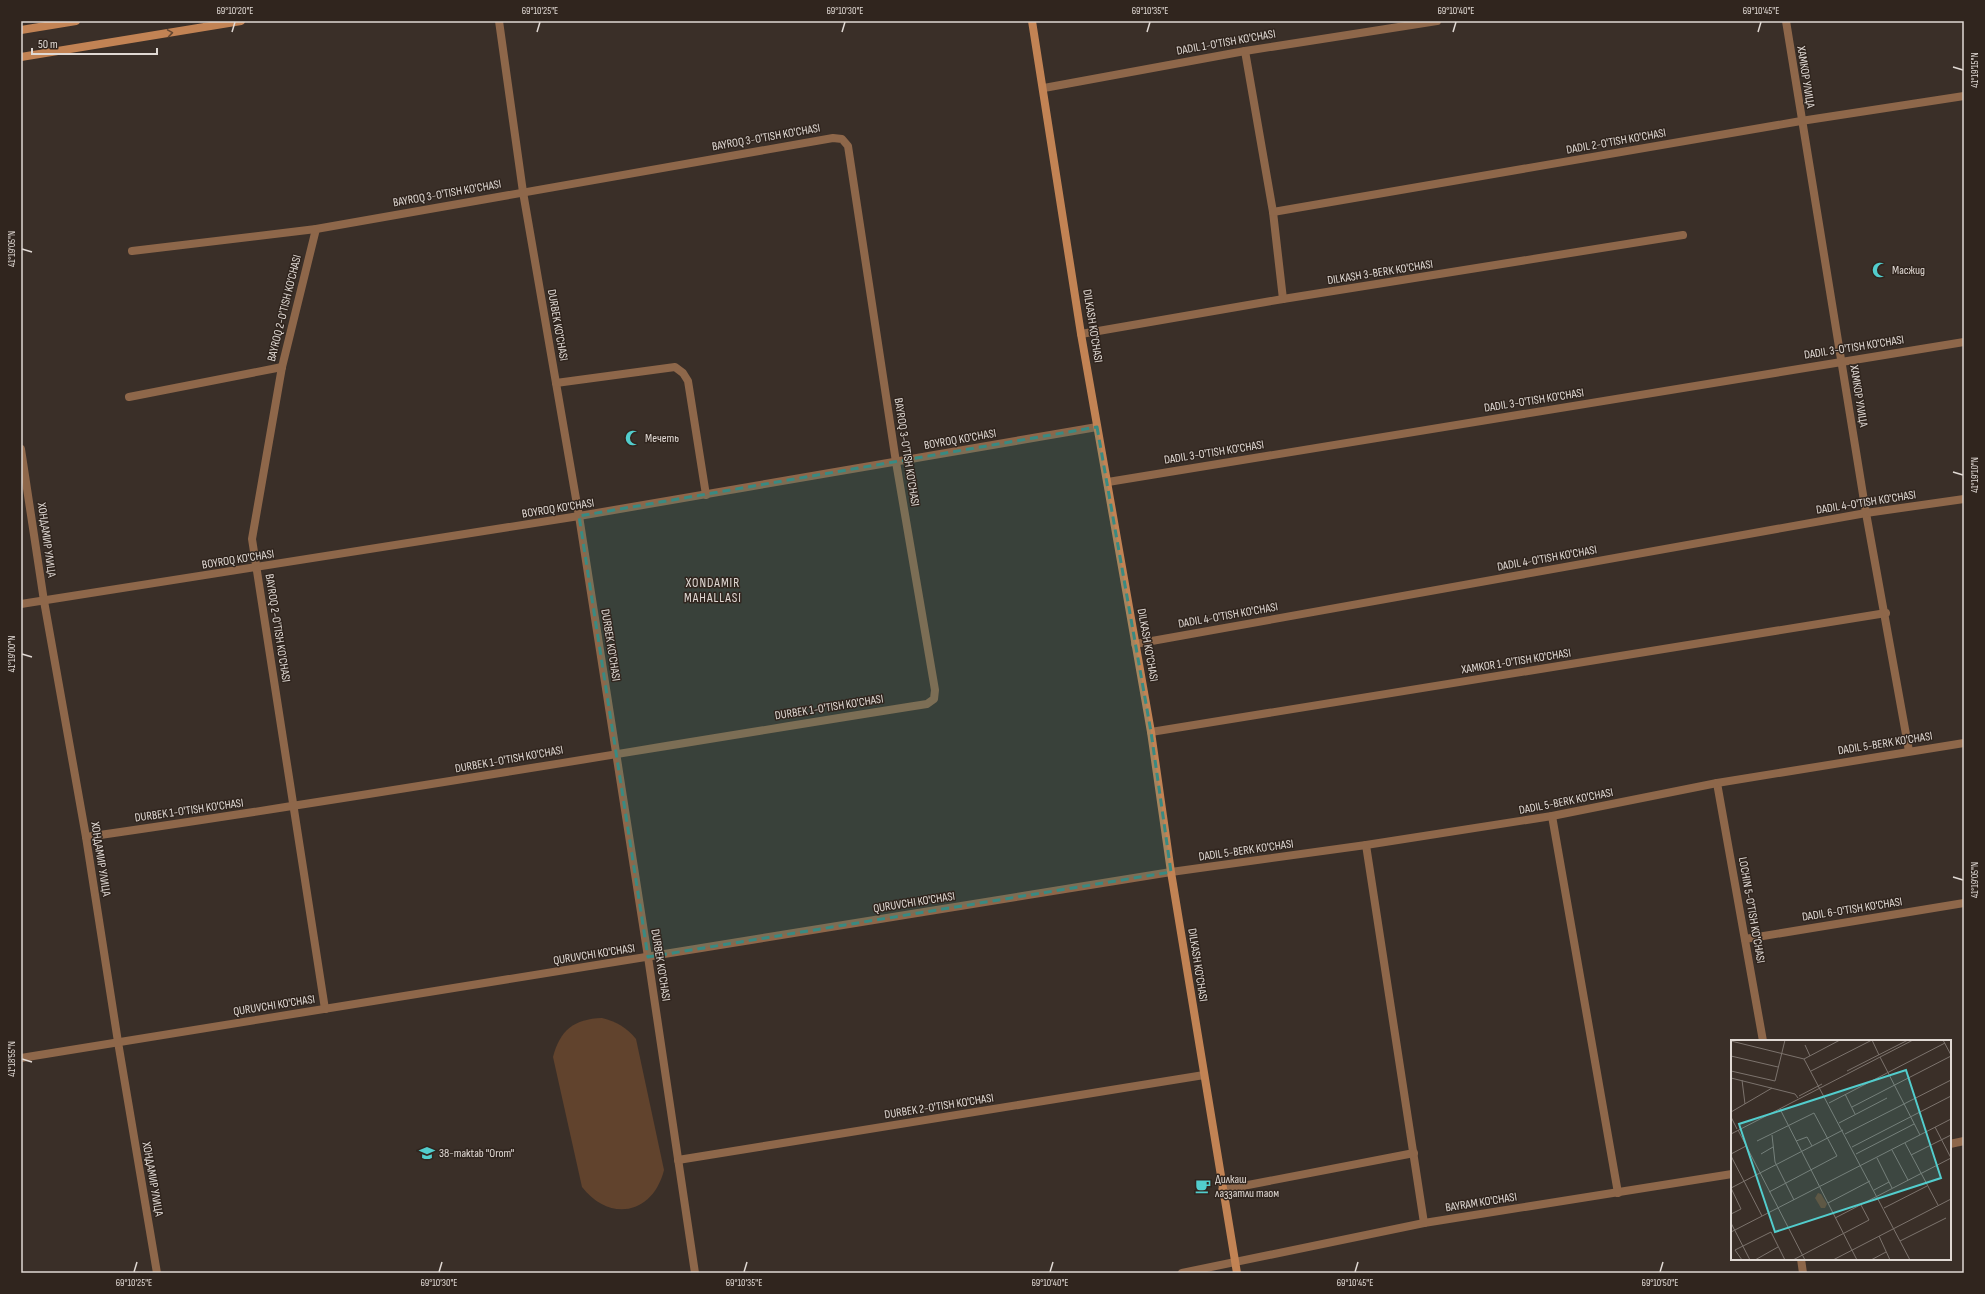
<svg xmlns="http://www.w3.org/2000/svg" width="1985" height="1294" font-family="'Sofia Sans Condensed',sans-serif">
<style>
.green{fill:#61432d}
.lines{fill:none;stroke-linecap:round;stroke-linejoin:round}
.street{stroke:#8e674a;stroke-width:8}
.secondary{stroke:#c28354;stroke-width:8}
.oneway{stroke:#634631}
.marked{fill:#398a82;fill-opacity:0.2;stroke:#398a82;stroke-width:3;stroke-dasharray:8 5;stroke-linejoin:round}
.ticks{fill:none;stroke:#e0d9d4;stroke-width:1.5}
.labels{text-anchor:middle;stroke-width:3;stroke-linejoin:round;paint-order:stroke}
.street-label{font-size:12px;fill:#e0d9d4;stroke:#30251e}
.poi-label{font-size:12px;fill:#e0d9d4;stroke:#30251e;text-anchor:start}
.neighbourhood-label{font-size:13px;letter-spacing:1px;fill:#e0d9d4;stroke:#30251e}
.inset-road{fill:none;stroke:#7c736d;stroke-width:1}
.view{fill:#52cdcd;fill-opacity:0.15;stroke:#52cdcd;stroke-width:2}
.inset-edge{fill:none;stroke:#e0d9d4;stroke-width:2}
.neatline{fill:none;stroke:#e0d9d4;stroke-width:1.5}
.ticks-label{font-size:10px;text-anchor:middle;fill:#e0d9d4}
</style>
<rect width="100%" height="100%" fill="#3a2f28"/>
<path class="green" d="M602,1018C617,1022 626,1027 636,1039L664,1170C653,1214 610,1223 582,1187L553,1057C560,1030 574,1019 602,1018Z"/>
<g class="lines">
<g class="street">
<path d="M499,21L523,192L579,516L648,957L695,1273"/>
<path d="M1786,21L1866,513L1909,751"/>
<path d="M1245,51L1273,212L1283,299"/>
<path d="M1044,88L1245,51L1437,21"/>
<path d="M1273,212L1801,121L1964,96"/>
<path d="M316,229L282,367L252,539L325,1009"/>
<path d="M1081,334L1283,299L1683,235"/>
<path d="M556,383L675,367L683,373L688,381L706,495"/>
<path d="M129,397L282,367"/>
<path d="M21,449L44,601L86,837L118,1042L157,1273"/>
<path d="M1108,482L1964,342"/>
<path d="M21,604L579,516L1097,427"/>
<path d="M1135,644L1866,513L1964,499"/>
<path d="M1151,732L1886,613"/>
<path d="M1717,783L1763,1041"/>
<path d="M1552,816L1618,1193"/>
<path d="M86,837C367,797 647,748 927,704L934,699L935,690L896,462L848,146L842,139L833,138L316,229L132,251"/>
<path d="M1366,845L1424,1223"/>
<path d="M1745,939L1964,903"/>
<path d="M21,1058L1171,872L1366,845L1552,816L1717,783L1964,743"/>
<path d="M1950,1144L1964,1141"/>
<path d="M678,1160L1204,1075"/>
<path d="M1222,1190L1414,1153"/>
<path d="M1801,1259L1803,1273"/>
<path d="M1182,1273L1424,1223L1732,1174"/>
</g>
<g class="secondary">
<path d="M1032,21L1081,334L1151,732L1171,872L1237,1273"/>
<path d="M21,30L76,21"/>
<path d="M21,57L241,21"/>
</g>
</g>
<defs><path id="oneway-chevron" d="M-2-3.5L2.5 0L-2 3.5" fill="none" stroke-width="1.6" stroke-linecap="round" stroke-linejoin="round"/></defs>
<use class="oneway" href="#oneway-chevron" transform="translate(170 33) rotate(-9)"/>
<path class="marked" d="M1097,427L1151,732L1171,872L648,957L579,516Z"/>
<path class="ticks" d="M232,32L235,22M537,32L540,22M842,32L845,22M1147,32L1150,22M1453,32L1456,22M1758,32L1761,22M1953,67L1963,70M22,249L32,252M1953,472L1963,475M22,654L32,657M1953,877L1963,880M22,1059L32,1062M134,1272L137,1262M439,1272L442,1262M744,1272L747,1262M1050,1272L1053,1262M1355,1272L1358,1262M1660,1272L1663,1262"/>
<defs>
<symbol id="mosque-bare" viewBox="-9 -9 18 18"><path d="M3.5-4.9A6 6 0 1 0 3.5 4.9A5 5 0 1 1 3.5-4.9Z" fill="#52cdcd" stroke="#30251e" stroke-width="2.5" paint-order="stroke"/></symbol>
<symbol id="school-bare" viewBox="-9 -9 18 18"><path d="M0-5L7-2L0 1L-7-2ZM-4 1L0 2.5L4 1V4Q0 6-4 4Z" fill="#52cdcd" stroke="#30251e" stroke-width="2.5" paint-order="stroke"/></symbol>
<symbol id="cafe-bare" viewBox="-9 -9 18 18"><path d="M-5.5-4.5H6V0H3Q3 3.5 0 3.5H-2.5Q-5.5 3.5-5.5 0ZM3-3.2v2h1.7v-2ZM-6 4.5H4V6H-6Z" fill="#52cdcd" stroke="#30251e" stroke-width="2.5" paint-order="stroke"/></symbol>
</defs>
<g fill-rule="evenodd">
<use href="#mosque-bare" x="1869" y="259" width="22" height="22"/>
<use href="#mosque-bare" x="622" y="427" width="22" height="22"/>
<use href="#school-bare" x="416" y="1142" width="22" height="22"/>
<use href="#cafe-bare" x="1192" y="1175" width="22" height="22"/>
</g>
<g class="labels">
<g class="street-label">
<text transform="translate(1226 42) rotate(-10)" y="4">DADIL 1-O'TISH KO'CHASI</text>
<text transform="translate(1806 77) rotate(81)" y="4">ХАМКОР УЛИЦА</text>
<text transform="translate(766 137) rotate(-10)" y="4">BAYROQ 3-O'TISH KO'CHASI</text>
<text transform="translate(1616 141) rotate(-10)" y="4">DADIL 2-O'TISH KO'CHASI</text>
<text transform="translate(447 193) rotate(-10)" y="4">BAYROQ 3-O'TISH KO'CHASI</text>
<text transform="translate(1380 272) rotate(-9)" y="4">DILKASH 3-BERK KO'CHASI</text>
<text transform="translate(284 308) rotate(-76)" y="4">BAYROQ 2-O'TISH KO'CHASI</text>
<text transform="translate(558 325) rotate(80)" y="4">DURBEK KO'CHASI</text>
<text transform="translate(1093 326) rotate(81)" y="4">DILKASH KO'CHASI</text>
<text transform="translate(1854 347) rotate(-9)" y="4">DADIL 3-O'TISH KO'CHASI</text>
<text transform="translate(1859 396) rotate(81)" y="4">ХАМКОР УЛИЦА</text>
<text transform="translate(1534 400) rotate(-9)" y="4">DADIL 3-O'TISH KO'CHASI</text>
<text transform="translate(960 439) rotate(-10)" y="4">BOYROQ KO'CHASI</text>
<text transform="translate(907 452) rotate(81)" y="4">BAYROQ 3-O'TISH KO'CHASI</text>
<text transform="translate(1214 452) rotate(-9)" y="4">DADIL 3-O'TISH KO'CHASI</text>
<text transform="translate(1866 502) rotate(-9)" y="4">DADIL 4-O'TISH KO'CHASI</text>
<text transform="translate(558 508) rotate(-9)" y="4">BOYROQ KO'CHASI</text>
<text transform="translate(47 540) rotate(82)" y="4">ХОНДАМИР УЛИЦА</text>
<text transform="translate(1547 558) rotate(-10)" y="4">DADIL 4-O'TISH KO'CHASI</text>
<text transform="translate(238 559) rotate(-9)" y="4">BOYROQ KO'CHASI</text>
<text transform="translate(1228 615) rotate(-10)" y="4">DADIL 4-O'TISH KO'CHASI</text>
<text transform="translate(278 628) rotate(81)" y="4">BAYROQ 2-O'TISH KO'CHASI</text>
<text transform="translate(611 645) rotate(81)" y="4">DURBEK KO'CHASI</text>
<text transform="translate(1148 645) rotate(80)" y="4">DILKASH KO'CHASI</text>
<text transform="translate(1516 661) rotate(-9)" y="4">XAMKOR 1-O'TISH KO'CHASI</text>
<text transform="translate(829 707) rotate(-9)" y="4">DURBEK 1-O'TISH KO'CHASI</text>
<text transform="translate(1885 743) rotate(-9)" y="4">DADIL 5-BERK KO'CHASI</text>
<text transform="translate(509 759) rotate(-10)" y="4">DURBEK 1-O'TISH KO'CHASI</text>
<text transform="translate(1566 801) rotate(-11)" y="4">DADIL 5-BERK KO'CHASI</text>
<text transform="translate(189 810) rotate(-8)" y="4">DURBEK 1-O'TISH KO'CHASI</text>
<text transform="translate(1246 850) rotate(-8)" y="4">DADIL 5-BERK KO'CHASI</text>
<text transform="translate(101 859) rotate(81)" y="4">ХОНДАМИР УЛИЦА</text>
<text transform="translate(914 902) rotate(-9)" y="4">QURUVCHI KO'CHASI</text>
<text transform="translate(1852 909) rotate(-9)" y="4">DADIL 6-O'TISH KO'CHASI</text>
<text transform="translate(1752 910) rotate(80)" y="4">LOCHIN 5-O'TISH KO'CHASI</text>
<text transform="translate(594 954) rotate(-9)" y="4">QURUVCHI KO'CHASI</text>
<text transform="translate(661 965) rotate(81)" y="4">DURBEK KO'CHASI</text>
<text transform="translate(1198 965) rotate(81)" y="4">DILKASH KO'CHASI</text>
<text transform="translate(274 1005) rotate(-9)" y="4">QURUVCHI KO'CHASI</text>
<text transform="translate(939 1106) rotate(-9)" y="4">DURBEK 2-O'TISH KO'CHASI</text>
<text transform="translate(153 1179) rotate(80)" y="4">ХОНДАМИР УЛИЦА</text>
<text transform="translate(1481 1202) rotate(-9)" y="4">BAYRAM KO'CHASI</text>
</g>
<g class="poi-label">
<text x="1892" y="274">Масжид</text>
<text x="645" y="442">Мечеть</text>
<text x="439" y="1157">38-maktab "Orom"</text>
<text x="1215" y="1183">Дилкаш<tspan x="1215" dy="14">лаззатли таом</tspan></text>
</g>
<g class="neighbourhood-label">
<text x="713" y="587">XONDAMIR<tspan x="713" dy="15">MAHALLASI</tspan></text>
</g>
</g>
<g transform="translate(1731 1040)">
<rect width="220" height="220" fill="#3a2f28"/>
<path d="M87,153L90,154L96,164L94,168H90L84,158Z" fill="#61432d"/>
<path class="inset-road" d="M212,0L220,15M0,1L73,19L109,0M74,5L79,16M0,16L47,27M149,17L189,95M73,19L179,220M0,31L44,41L54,0M80,31L141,0L148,15M116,31L177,0M0,38L64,54L67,58M11,40L14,64M114,54L124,74M68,56L91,44M98,63L214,3M121,67L220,16M49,69L126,220M0,72L41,48M0,77L6,89M108,83L156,58M204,87L220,118M7,90L74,220M0,94L182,0M114,94L220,40M41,95L44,122L63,160M26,101L83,73L106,116L38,152M65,101L76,97L81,106M174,103L207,165M121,107L220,56M161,110L177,140M0,114L15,106M30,114L42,107M125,114L183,84M180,115L220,95M0,116L31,176M146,118L161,148M0,148L112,90M0,148L10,169L0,174M143,150L158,142M97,163L139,141M153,168L196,146M104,178L220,118M0,183L19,220M0,192L220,79M148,196L159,220M169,201L215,178M11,220L4,210L40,192L54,220M24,220L47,207M62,220L138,180L130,165M102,220L220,159M140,220L155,212"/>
<path class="view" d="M175,30L210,138L44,192L8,84Z"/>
<rect width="220" height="220" class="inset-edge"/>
</g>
<rect width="1985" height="1294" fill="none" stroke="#30251e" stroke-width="44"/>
<path d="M32 48v6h125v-6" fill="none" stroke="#e0d9d4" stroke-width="2"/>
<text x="38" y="48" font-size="12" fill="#e0d9d4" stroke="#30251e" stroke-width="3" paint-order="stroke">50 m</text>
<rect x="22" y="22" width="1941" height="1250" class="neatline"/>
<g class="ticks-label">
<text x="235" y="14">69°10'20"E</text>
<text x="540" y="14">69°10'25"E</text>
<text x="845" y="14">69°10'30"E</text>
<text x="1150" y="14">69°10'35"E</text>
<text x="1456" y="14">69°10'40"E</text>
<text x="1761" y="14">69°10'45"E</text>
<text transform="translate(1974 70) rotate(-90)" y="4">41°19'15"N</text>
<text transform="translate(11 249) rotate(-90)" y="4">41°19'05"N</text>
<text transform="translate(1974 475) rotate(-90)" y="4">41°19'10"N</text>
<text transform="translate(11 654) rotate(-90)" y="4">41°19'00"N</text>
<text transform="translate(1974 880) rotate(-90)" y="4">41°19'05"N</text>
<text transform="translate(11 1059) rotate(-90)" y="4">41°18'55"N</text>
<text x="134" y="1286">69°10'25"E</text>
<text x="439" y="1286">69°10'30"E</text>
<text x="744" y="1286">69°10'35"E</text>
<text x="1050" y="1286">69°10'40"E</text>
<text x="1355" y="1286">69°10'45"E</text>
<text x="1660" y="1286">69°10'50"E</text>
</g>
</svg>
